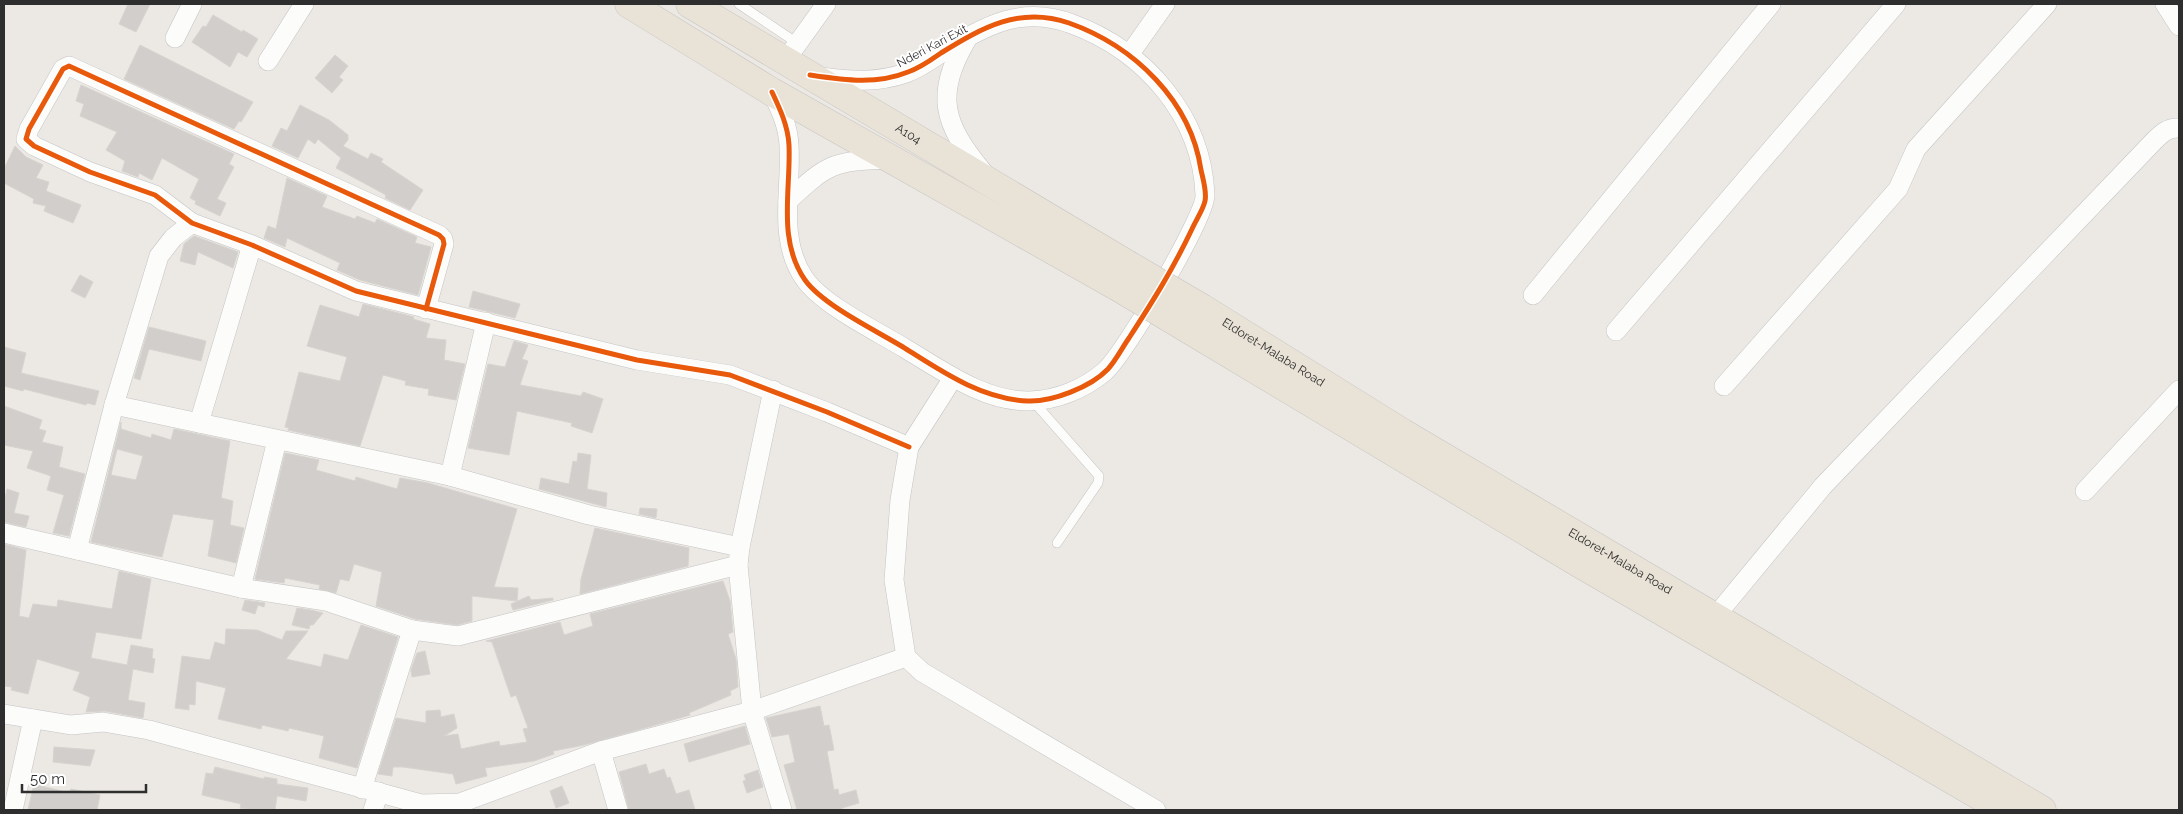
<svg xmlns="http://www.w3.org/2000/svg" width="2183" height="814" font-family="Raleway,sans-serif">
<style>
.building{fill:#d1cecb;stroke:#d7d4d0;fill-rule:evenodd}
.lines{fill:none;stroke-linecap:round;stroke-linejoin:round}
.service-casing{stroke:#c5c4c5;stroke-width:10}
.minor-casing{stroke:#c5c4c5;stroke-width:20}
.trunk-casing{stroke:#c6c5c4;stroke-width:29}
.service{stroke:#fcfcfb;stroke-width:9}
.minor{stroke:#fcfcfb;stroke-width:19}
.trunk{stroke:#e9e2d6;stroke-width:28}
.trunk-bridge-casing{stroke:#c6c5c4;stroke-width:29;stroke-linecap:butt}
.trunk-bridge{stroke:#e9e2d6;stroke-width:28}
.cycleway-casing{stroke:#fff;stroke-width:8}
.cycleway{stroke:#e8590c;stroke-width:5}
.labels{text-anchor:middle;stroke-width:4;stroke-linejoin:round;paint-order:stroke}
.street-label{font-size:12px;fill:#2e2e2e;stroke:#fff}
</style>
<rect width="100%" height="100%" fill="#ece8e4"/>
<g class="building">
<path d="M128,4H150L136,32L119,24Z"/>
<path d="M213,15L242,32L243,30L258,39L247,57L238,52L230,67L192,42L203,26L206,27Z"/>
<path d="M140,45L253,102L241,122L239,121L234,129L124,79Z"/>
<path d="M335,55L348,66L339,77L343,80L332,93L315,78Z"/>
<path d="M81,85L234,154L229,164L234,167L217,199L226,203L220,216L195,204L196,201L190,198L199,179L162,158L152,180L139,173L138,177L122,171L125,161L106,150L117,132L80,116L84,104L76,101Z"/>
<path d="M300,105L329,120L348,135V140L343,146L368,159L371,153L383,159L381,162L423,190L410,210L385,198L386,195L336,168L341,158L318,139L315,144L308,139L298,158L272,146L281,128L287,131Z"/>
<path d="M15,146L26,157L43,165L36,178L49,182L46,191L81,205L73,223L44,211L46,206L33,203L34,199L4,183V169Z"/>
<path d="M287,178L327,196L322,207L355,219L357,216L375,223L377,219L417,237L415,243L431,247L418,295L360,280L337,270L340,263L287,238L285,247L264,238L268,226L276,229Z"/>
<path d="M194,236L238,252L233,268L198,252L195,265L180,261L184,244Z"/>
<path d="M80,275L93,282L85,298L71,291Z"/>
<path d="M473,291L520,304L515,318L469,307Z"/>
<path d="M363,304L414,317L413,319L430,324L426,338L446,340L444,360L465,364L456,400L428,395L429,389L405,385L406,381L383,375L360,446L288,430L289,428L285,427L299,372L340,381L347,357L307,346L320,305L359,317Z"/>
<path d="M149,327L206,341L201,361L149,349L140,380L134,378Z"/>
<path d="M514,341L528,345L522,359L528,361L520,385L581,396L583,392L603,399L592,433L571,426L572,423L517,411L509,455L468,448L488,364L505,367Z"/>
<path d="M4,347L26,353L21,373L99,391L95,405L87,403L86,405L24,389L23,391L4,386Z"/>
<path d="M4,406L42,420L39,429L46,431L42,442L63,447L59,467L85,474L69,536L53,533L64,495L47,490L51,476L27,468L33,451L4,445Z"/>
<path d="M121,422V429L151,438L152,434L171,440L174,429L230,441L221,498L233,501L230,525L244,528L236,563L208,556L214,520L173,514L162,557L91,542ZM117,449L143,456L136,480L111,475Z"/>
<path d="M285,453L319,460L316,470L355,481L356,477L397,489L400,478L428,483L517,509L494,587L518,588L517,601L472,596V621L457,625L415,619L376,606L382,572L354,564L349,581L340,579L336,593L319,589L320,585L285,578L284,583L255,579Z"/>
<path d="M578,453L591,455L587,489L607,493L606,507L539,489L541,478L569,484L573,461L577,462Z"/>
<path d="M7,489L19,493L14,513L29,516L26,527L4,522V502Z"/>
<path d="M640,508L657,509L656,518L639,514Z"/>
<path d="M595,528L689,548L688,566L580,594L581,579Z"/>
<path d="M4,544L26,550L19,616L29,618L33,604L57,607L58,600L112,609L119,571L151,579L141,639L96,632L91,658L127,665L131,645L153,649L152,658L155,659L153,673L133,669L128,700L145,703L143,718L105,711L86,712L90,697L73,690L80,672L37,659L28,694L11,690L12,687L4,686Z"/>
<path d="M723,581L730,601L733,632L728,634L736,659L738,687L730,691L731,695L689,713L690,715L659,724L584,745L553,751L554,754L534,761L485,768L487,776L456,784L453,774L403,767H393L392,776L378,774L396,718L426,723V711L440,710L441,717L454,714L457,728L444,736L458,734L461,749L499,741L500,746L527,742L523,729L528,728L516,695L511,697L492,642L486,641L560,622L564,635L593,626L590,614Z"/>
<path d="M529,596L531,600L553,598V600L513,610L511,604Z"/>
<path d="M245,600L265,603L264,607L258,605L255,614L242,610Z"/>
<path d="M297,608L311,610L323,613L313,625H310L309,629L292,625Z"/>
<path d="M361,625L398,637L357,768L319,758L324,736L289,728L288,731L262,725L261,729L218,719L226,688L196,681L195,705L189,704V710L175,708L182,656L210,660L215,642L225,645L226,629L257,630L282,640L286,631H308L286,659L321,667L324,654L348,660Z"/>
<path d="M425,651L430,674L412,677L411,670L417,653Z"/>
<path d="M820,706L824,726L829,725L834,750L827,751L834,790L838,789L839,795L856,790L859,803L842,808V810H797L784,765L795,762L789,734L772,737L766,718Z"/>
<path d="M745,726L750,744L689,762L684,744Z"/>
<path d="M54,747L95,750L90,766L53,762Z"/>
<path d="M646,764L649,774L664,769L667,778L670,777L676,794L689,790L695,810H629L619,772Z"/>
<path d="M215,767L264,779V777L277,779V784L308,788L306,801L277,796L275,810H254L240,808L241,804L202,795L206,773L213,774Z"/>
<path d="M758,770L763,787L747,793L743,781L746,780L744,775Z"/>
<path d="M34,784L69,793L71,789L100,795L97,810H28Z"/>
<path d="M562,786L569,803L556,808L550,791Z"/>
</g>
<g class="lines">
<defs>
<g id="service">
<path d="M739,4L797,43"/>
<path d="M1033,401L1099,476L1098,483L1057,543"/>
</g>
<g id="minor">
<path d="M2165,4L2179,26"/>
<path d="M175,38L192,4"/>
<path d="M967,39C934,94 943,124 983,172"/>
<path d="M1129,55L1165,4"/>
<path d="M268,61L304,4"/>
<path d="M785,61L826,4"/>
<path d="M772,92C780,109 788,125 789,145C792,189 777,238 804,278C822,305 877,331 906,349C943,371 985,402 1030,401C1057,400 1084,389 1104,372C1123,357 1206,216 1205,195C1202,116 1145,51 1072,24C1022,5 987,25 944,51C932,59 920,68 906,73C877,83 851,81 821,77"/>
<path d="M788,201C828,163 834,161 888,159"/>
<path d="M1533,295L1771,4"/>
<path d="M426,309L444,244L443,239L439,235L69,66L63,69L29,129L26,139L34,146L90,172L155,195L192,223L252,245L356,291L637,360L730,375L827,412L909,447"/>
<path d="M1616,331L1896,4"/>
<path d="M953,378L909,447L900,500L894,580L906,657L922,672L1156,810"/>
<path d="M1724,386L1898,189L1916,149L2047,4"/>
<path d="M773,390L740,547L738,565L752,711L782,810"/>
<path d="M114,405L450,476L589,515L740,547"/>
<path d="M199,423L252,245"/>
<path d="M450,476L486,322"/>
<path d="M2085,491L2179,390"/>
<path d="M4,533L241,588L326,601L412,630L362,789"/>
<path d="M77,550L114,405L159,256L173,238L192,223"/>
<path d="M241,588L277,440"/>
<path d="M1714,618L1823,486L2154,141C2161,134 2168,127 2179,128"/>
<path d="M412,630L458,636L738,565"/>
<path d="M4,714L71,725L103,722L149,730L421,804L460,803L601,751L752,711L906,657"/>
<path d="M601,751L618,810"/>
<path d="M13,810L33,719"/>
<path d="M373,810L379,792"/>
</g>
<g id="trunk">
<path d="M629,4L772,92L1118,287"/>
<path id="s1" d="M690,4L1127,264"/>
<path id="s2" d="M1202,308L1403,433L2042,810"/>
<path d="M1188,329L1577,562L2004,810"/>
</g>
</defs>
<use href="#service" class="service-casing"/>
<use href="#minor" class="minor-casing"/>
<use href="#trunk" class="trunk-casing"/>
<use href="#service" class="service"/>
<use href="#minor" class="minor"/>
<use href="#trunk" class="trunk"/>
<defs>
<g id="trunk-bridge">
<path d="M1127,264L1202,308"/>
<path d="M1118,287L1188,329"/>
</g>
</defs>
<use href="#trunk-bridge" class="trunk-bridge-casing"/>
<use href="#trunk-bridge" class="trunk-bridge"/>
<defs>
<g id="cycleway">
<path d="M772,92C780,109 788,126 789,145C791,190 777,240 805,280C823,305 875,330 903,347C941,371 981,399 1028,401C1052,402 1091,387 1108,369C1116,360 1122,348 1129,338C1153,301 1173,269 1192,229C1196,220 1203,210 1205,201C1207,192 1203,179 1201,170C1191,101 1134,46 1069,23C1020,6 983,27 941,53C931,60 920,68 908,72C876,85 844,80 810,75"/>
<path d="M426,309L444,244L443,239L439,235L69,66L63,69L29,129L26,139L34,146L90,172L155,195L192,223L252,245L356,291L637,360L730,375L827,412L909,447"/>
</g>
</defs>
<use href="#cycleway" class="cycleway-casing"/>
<use href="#cycleway" class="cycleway"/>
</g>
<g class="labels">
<g class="street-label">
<text transform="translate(932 46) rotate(-28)" y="4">Nderi Kari Exit</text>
<text dy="4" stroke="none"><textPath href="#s1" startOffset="254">A104</textPath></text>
<text dy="4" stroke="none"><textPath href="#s2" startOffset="84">Eldoret-Malaba Road</textPath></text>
<text dy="4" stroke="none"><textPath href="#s2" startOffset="489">Eldoret-Malaba Road</textPath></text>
</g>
</g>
<rect width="2183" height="814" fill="none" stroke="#2e2e2e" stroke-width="10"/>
<path d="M22 784v8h124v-8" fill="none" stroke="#2e2e2e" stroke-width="2.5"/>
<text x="30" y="784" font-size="15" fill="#2e2e2e" stroke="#ffffff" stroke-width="4" paint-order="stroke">50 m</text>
</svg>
